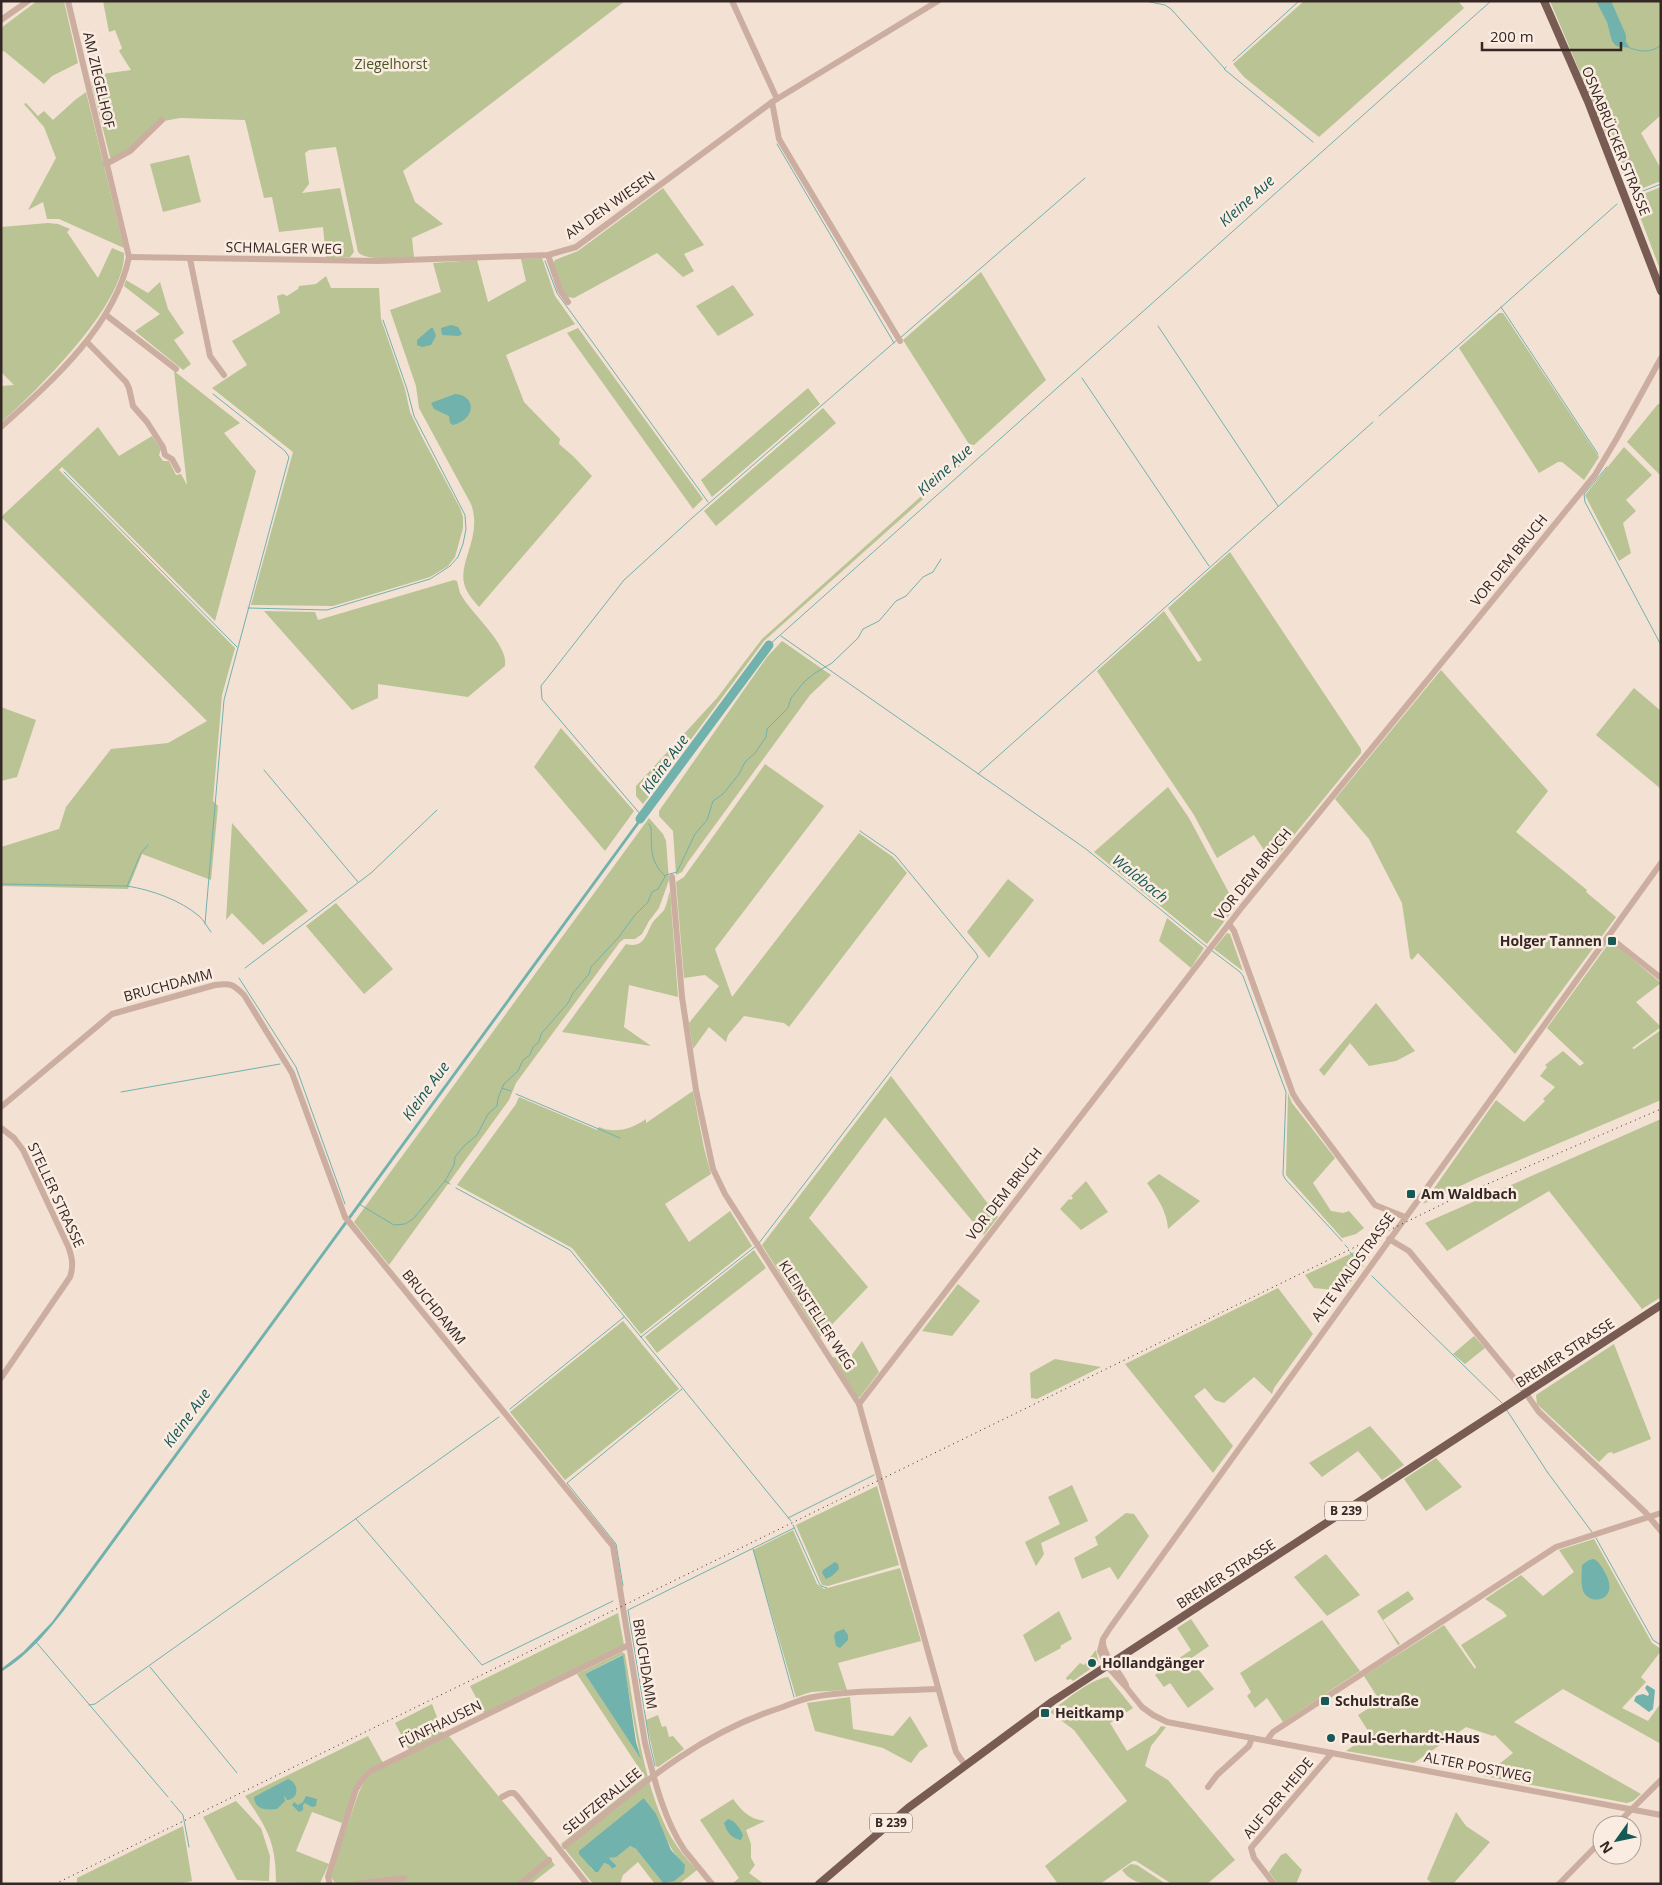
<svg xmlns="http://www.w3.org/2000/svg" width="1662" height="1885" font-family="'Open Sans',sans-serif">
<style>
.green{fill:#b9c394;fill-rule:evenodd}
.water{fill:#71b2ad}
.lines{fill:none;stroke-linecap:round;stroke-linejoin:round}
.stream{stroke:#71b2ad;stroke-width:1}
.river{stroke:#71b2ad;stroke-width:9}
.minor{stroke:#cbaea0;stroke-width:6}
.major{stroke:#785b53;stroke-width:8}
.rail{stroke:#342724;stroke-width:1;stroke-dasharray:1 4;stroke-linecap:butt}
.poi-dot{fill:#165956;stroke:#fbece1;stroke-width:2}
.labels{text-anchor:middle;stroke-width:5;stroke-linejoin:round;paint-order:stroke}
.shield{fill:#fbece1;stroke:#70625d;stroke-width:1}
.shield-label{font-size:12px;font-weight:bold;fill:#342724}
.park-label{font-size:14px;fill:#495525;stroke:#fbece1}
.street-label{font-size:14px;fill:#342724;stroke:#fbece1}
.poi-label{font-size:14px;font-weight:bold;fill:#342724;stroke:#fbece1;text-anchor:start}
.water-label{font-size:15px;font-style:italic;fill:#165956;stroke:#fbece1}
</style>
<rect width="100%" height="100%" fill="#f3e1d4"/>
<g class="green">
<path d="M37,1H64L78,63L52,76L44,84L4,51L1,52V28Z"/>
<path d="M103,1H625L403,171L415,202L443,224L412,238L414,257C401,257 366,262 358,252L336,147L309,150L305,153L309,184L302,193L340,188L354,252L350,257L326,258L323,227L279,232L272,197L264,198L245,120L180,118L164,121L128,150L112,159L110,157L91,82L102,74L131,70L119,51L122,48L115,30L109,32Z"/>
<path d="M1304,1H1458L1464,8L1319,137L1244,77L1233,64Z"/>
<path d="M1550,1H1661V115L1641,133L1661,169V183L1658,182L1636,191L1629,189Z"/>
<path d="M86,92L124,248L59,219H47L43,202L28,210L56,158L44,127L24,104L26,103L38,116L44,111L53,120L75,100Z"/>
<path d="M189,155L201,202L163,212L150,164Z"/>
<path d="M1661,187V272L1633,198Z"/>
<path d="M663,188L704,245L684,254L694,271L683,277L657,253L574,298L568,297L562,289L553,264L555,260L578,251Z"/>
<path d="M48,223L58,224L70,229L67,232L98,278L112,248L124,253C126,304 37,390 1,423V386L14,385L1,372V227Z"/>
<path d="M542,258L555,296L575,324L506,355L524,402L560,439L559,444L573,456L592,476L479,607C475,602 470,597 467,591C453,566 484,539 471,504L419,408L416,386L390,310L441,292L433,263L477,260L488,302L526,281L521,259Z"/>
<path d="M981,272L1046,380L974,445L969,444L903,340Z"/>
<path d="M326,276L331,288H379L381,319L405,389L410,412L422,437L460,508L463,517V528L455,557L448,566L430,577L333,606L251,605L293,452L212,388L247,365L232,341L280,313L277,296L283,294L287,296L298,289L299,286L316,284Z"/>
<path d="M126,280L148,293L160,282L168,309L184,333L174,340L191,364L183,370L135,331L160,314L124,286Z"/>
<path d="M733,285L754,315L718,336L696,306Z"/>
<path d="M1499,313H1503L1599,457L1584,480L1562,462H1558L1539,473L1459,348Z"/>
<path d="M578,328L703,499L693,509L567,333Z"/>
<path d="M174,371L240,423L224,433L256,471L215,621L62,467L59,470L235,648L222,695L213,801L218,806L211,880L142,854L128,889L1,886V847L59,829L66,807L111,749L168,743L207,721L1,517L98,427L119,456L152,436L161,449L159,455L163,461H169L176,475L181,474L187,485Z"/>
<path d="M808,388L820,404L712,497L701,480Z"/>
<path d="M1658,404H1661V476L1627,442Z"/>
<path d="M823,408L836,423L716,526L704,511Z"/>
<path d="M1624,447L1652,475L1626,500L1636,511L1623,523L1631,553L1619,561L1585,495Z"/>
<path d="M966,456L968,459L764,641L643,804L636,796V786L717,698L762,639Z"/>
<path d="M1230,552L1361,749V753L1272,862L1254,835L1217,858L1194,815L1097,671L1164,611L1198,662L1202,660L1168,608Z"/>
<path d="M454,580L457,581C458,585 459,589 460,593C470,613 509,644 505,666L468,697L378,684V698L352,710L264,611L315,612L318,620Z"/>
<path d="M782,641L831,675L810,695L688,862L682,872L676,875L673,831L659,816V811L767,657Z"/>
<path d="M1441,670L1548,791L1516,832L1587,890L1586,892L1616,917L1515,1054L1418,953L1412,960L1410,958L1402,903L1369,839L1335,799Z"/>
<path d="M1634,688L1661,711V789L1596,735Z"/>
<path d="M1,707L36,720L17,777L1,781Z"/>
<path d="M561,728L634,811L605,851L534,767Z"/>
<path d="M765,764L824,806L715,949L732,997L859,833L893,857L907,873L789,1027L784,1023L744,1016L728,1035L726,1042L709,1027L693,1049L689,1023L719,986L705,975L684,978L676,882L684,877Z"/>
<path d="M1168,787L1189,818L1236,906L1207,944L1094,852Z"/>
<path d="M649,818L663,834L666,841L669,880L659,908L649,921L642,934L635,939H624L620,942L516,1083L509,1100L389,1265L354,1222Z"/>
<path d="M232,823L308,911L263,945L232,913L226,920Z"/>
<path d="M1008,879L1034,900L989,958L967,932Z"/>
<path d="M670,891L678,997L629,985L624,1027L651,1046L562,1032L626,944C645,949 646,933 653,922C656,918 661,914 664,910C667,905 668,897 670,891Z"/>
<path d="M336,903L393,969L364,994L306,926Z"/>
<path d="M1167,918L1204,948L1191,968L1159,941Z"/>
<path d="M1227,933L1230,934L1243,971L1214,949Z"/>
<path d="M1612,942L1661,983L1636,1002L1661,1027L1632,1048L1634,1049L1661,1030V1100L1477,1178L1423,1204L1496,1100L1524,1122L1545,1101L1543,1099L1555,1087L1540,1076L1547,1067L1545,1065L1563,1051L1580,1066L1584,1063L1547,1028L1609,943Z"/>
<path d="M1376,1003L1415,1051L1396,1061L1369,1066L1350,1043L1324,1076L1319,1070Z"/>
<path d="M891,1076L998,1217L984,1235L885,1117L809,1218L868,1287L820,1337L762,1245Z"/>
<path d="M693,1091L704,1148L711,1174L665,1204L689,1242L730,1211L752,1246L641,1334L572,1248L457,1185L516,1104L519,1097L597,1130L599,1127C615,1134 632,1129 646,1119V1123Z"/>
<path d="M1288,1093L1292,1103L1335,1158L1313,1183L1331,1211L1343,1213L1349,1211L1364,1228L1356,1234L1342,1238L1286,1175Z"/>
<path d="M1661,1119V1297L1642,1309L1549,1191L1447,1251L1425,1223Z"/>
<path d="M1159,1174L1200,1201L1168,1229C1167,1211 1157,1197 1147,1183Z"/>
<path d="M1086,1181L1108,1212L1081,1230L1060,1209L1069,1199L1071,1200L1073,1198L1071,1196Z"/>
<path d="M1380,1240L1344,1291L1314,1288L1305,1275Z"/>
<path d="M754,1250L766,1268L657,1353L645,1337Z"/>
<path d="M958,1284L980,1301L952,1336L922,1331Z"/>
<path d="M1278,1288L1313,1334L1274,1388L1272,1394L1254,1377L1224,1403L1215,1400L1205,1388L1194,1396L1233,1446L1213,1473L1125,1364Z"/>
<path d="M623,1321L679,1389L565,1480L510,1412Z"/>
<path d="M1474,1336L1485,1348L1465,1364L1453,1354Z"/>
<path d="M862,1341L879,1372L860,1397L857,1398L832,1357L848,1360Z"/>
<path d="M1614,1344L1651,1439L1613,1454L1612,1452L1608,1453L1599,1462L1537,1404L1536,1395Z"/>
<path d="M1055,1359L1101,1367L1037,1399L1031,1398L1030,1373Z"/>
<path d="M1370,1426L1404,1465L1382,1480L1358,1451L1322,1477L1309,1463Z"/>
<path d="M1436,1458L1462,1487L1426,1511L1404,1479Z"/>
<path d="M1072,1485L1088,1521L1041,1543L1044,1554L1036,1566L1025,1542L1060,1524L1048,1497Z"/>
<path d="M877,1486L899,1565L828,1586L822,1585L796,1525Z"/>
<path d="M1126,1513L1134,1514L1149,1536L1118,1580L1110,1567L1082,1579L1074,1558L1098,1545L1095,1537Z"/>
<path d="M793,1530L817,1584L824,1589L900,1568L921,1641L838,1663L847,1690L811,1692L796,1697L753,1550Z"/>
<path d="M1594,1539L1652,1643L1661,1649V1651L1641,1677L1646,1682L1622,1708L1648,1721L1661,1703V1744L1563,1689L1514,1722L1641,1794L1633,1801L1627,1803L1484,1776L1513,1753L1495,1735L1493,1736L1466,1727L1414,1763L1346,1751L1370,1734L1358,1715L1380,1701L1364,1676L1444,1625L1475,1669L1476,1667L1461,1645L1507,1616L1503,1611L1485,1599L1521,1575L1543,1596L1574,1572L1559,1550Z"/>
<path d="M1326,1554L1360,1595L1327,1616L1294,1577Z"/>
<path d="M1408,1591L1414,1599L1383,1620L1400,1644L1398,1645L1377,1611Z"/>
<path d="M1059,1611L1072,1639L1060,1646L1061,1648L1035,1662L1023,1635Z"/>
<path d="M618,1613L624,1645L484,1713L470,1686Z"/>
<path d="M1191,1619L1209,1646L1190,1659L1214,1689L1188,1708L1170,1683L1164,1687L1155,1675L1191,1650L1177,1628Z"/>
<path d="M1322,1620L1360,1671L1283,1722L1267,1698L1255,1708L1247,1696L1251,1692L1240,1673Z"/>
<path d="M1096,1650L1098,1660L1096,1665L1073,1681L1071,1679L1067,1680L1066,1678L1080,1663L1084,1665Z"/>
<path d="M622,1652L625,1654C635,1712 642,1784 671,1837C678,1849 687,1860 697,1870L679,1884H655L638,1862L623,1875L620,1884H593L561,1844L645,1777L577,1674ZM622,1655L640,1757L585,1674ZM644,1798C661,1818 664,1845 683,1863L663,1883L636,1849L630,1846L609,1858L617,1866L612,1869L609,1865L604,1863L595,1872L590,1867Z"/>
<path d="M1108,1677L1133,1708L1110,1723L1127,1751L1156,1733L1161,1726L1166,1727L1151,1746L1145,1766L1168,1780L1235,1860L1207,1884H1172L1136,1861H1133L1100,1884H1058L1045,1866L1127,1801L1074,1730L1050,1712C1065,1701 1090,1679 1108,1677Z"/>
<path d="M850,1697L853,1729L893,1736L910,1716L928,1746L920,1751L911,1763L883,1748L815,1731L807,1703Z"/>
<path d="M432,1704L443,1733L409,1750L395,1723Z"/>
<path d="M658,1715L662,1727L666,1726L669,1737L673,1736L684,1749L658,1767L656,1766L646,1720Z"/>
<path d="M368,1736L383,1763L359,1779L342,1823L312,1812L296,1851L329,1864L320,1883L276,1882C276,1842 267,1828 245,1796Z"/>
<path d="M449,1736L555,1865L531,1884H336L330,1876L359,1792L364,1782L373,1773Z"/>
<path d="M733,1799C742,1811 749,1819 765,1821L746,1830L751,1844V1858L755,1865L749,1873L764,1884H732L739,1878L700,1820Z"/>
<path d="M236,1801L261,1828L270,1856L269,1881L237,1880L203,1817Z"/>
<path d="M1456,1812L1466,1826L1490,1842L1453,1884H1433L1427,1879Z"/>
<path d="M183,1826L192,1881L176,1884H77V1878Z"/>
<path d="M1286,1853L1302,1870L1296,1884H1278L1269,1872L1281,1855Z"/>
<path d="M1131,1864L1137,1865L1166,1884C1146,1884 1133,1885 1122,1870Z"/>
</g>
<g class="water">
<path d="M1596,1H1611L1626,35V42L1630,48L1616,46L1612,41L1607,22Z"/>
<path d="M451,325L458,327L462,334L459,336L442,335L441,328Z"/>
<path d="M431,328H433L436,336L431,345L422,347L417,345V340Z"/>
<path d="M455,394C476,395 477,419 453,425L450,423L449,416L434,409L431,403Z"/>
<path d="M645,811L647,813L74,1597C53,1625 32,1653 1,1672V1669L23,1652L52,1622Z"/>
<path d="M1594,1559C1599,1562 1602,1567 1604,1571C1621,1598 1594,1607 1584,1593C1580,1586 1582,1572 1582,1565L1589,1560Z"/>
<path d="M835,1562L838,1564L839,1569L832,1576L826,1579L822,1573L823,1570Z"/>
<path d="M844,1629L848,1635V1640L840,1648L836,1646L834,1636L836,1632Z"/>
<path d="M623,1655L636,1742L641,1759L585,1674Z"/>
<path d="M1647,1685L1655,1690L1653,1709L1649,1712L1634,1701L1636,1696L1643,1694L1648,1696L1649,1694L1645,1688Z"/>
<path d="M288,1779C299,1783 300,1799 287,1800L284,1795L285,1801L277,1809C266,1810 255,1810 254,1797Z"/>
<path d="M306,1796L317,1799L316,1806L312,1807L305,1803L303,1805V1810L299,1812L292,1805L294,1802L298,1805L303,1802Z"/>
<path d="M644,1798L656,1814L671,1850L685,1865L684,1873L674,1881L663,1883L636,1849L630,1846L616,1857L609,1858L617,1866L612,1869L609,1865L604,1863L598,1872H595L579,1854V1851Z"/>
<path d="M728,1819C735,1821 740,1828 743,1835L741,1840C732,1839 726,1831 724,1823Z"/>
</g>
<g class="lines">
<g class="stream">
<path d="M1145,1L1165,5L1171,9L1224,68"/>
<path d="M1630,48C1641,52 1652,53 1661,45"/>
<path d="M1233,61L1299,1"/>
<path d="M1226,67L1224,69L1313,142"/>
<path d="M777,144L894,343"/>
<path d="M1635,194L1661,184"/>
<path d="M545,261L557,293L708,502"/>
<path d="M1501,307L1598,454"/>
<path d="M1158,326L1278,506"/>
<path d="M900,338L1085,178"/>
<path d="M1082,378L1209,566"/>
<path d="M1379,416L1617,204"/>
<path d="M1607,467L1584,494L1585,502L1661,645"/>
<path d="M64,472L237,647"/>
<path d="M248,608L327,610L430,579L450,566L458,557L463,544L466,529L465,515L414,416L407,389L383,320"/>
<path d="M781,636L1086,849L1208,948"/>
<path d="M769,645L1491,1"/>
<path d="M264,770L358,882"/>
<path d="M978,774L1373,422"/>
<path d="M641,815L542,699L541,686L624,580L692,518L897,340"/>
<path d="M649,824L651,828C652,849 649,860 665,876"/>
<path d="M1,884L127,886C152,890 180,900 199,916C204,920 207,927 211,932"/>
<path d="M127,886L141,853L148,845"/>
<path d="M205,924L224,700L289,457L285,451L213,394"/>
<path d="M1211,950L1240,972L1243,976L1286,1092L1283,1175L1286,1180L1342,1241"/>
<path d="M245,968L371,873L437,810"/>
<path d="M239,978L296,1067L345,1204"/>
<path d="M502,1088L511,1091"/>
<path d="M121,1092L280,1064"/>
<path d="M516,1094L620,1138"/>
<path d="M445,1181L450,1184"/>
<path d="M456,1188L570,1250L791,1521"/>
<path d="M359,1204L394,1225L405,1224L413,1219L445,1181L454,1165L455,1157L464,1146L477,1135L488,1114L497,1106L498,1098L504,1084L518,1071L523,1060L530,1055L533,1047L539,1042L541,1034L568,1003L573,993L589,974L591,967L618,938L635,915L648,902L652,892L658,889L666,875L677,872L695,834L707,820L713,801L723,794L739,774L745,762L755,753L766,737L767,729L788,708L791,698L804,682L815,673L832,663L858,638L863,629L879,621L896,601L906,596L923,577L933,572L941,559"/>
<path d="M759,1243L978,957L976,953L895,855L860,831"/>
<path d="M1345,1245L1348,1248"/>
<path d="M1350,1252L1358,1262"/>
<path d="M1360,1264L1363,1266"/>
<path d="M1372,1276L1502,1403"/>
<path d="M641,1337L756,1246"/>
<path d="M510,1409L624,1317"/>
<path d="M1506,1409L1548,1473L1592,1532"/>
<path d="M788,1518L874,1475"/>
<path d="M356,1519L482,1665L613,1601"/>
<path d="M793,1525L819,1583L821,1586L827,1588"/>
<path d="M1596,1538L1653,1640L1661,1645"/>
<path d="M753,1549L794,1697"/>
<path d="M623,1586L616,1544L567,1483L682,1389"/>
<path d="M36,1642L168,1797"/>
<path d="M150,1667L237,1773"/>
<path d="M89,1705L95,1704L499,1417"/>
<path d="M655,1766L650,1745L628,1610L794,1528"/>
<path d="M171,1801L183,1815L189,1847"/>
</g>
<path class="river" d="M640,819L769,645"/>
<g class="minor">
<path d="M732,1L777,99"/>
<path d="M1,20L28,1"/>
<path d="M772,102L779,139L900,341"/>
<path d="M106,164L130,151L162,120"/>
<path d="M548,255L560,290L568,302"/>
<path d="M129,257L378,261L548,255L576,247L772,102L938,1"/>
<path d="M190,259L210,356L224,375"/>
<path d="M106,315L176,369"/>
<path d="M87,342L126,382L129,388L133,406L147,422L163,447L165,455L172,459L178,470"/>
<path d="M1,427C51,382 115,326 129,257L68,1"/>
<path d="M1661,863L1110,1628L1103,1639L1100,1651L1107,1666L1126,1687L1142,1707L1153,1715L1167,1722L1661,1815"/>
<path d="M672,877L682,997L696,1090L713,1169L725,1194L859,1404L956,1752L965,1765"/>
<path d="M1229,924L1234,931L1293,1094L1298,1102L1375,1205L1405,1217"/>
<path d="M1608,936L1661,978"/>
<path d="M1,1107L112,1014L215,985C231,983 233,984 244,995L292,1073L345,1217L613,1546L645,1743C654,1779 664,1820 685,1851C694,1862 703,1873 712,1884"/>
<path d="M1,1128L14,1138L23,1150L68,1246C72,1257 74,1265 70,1277L1,1378"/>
<path d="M1389,1239L1409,1251L1522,1388L1539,1412L1645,1512L1661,1531"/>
<path d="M859,1404L1242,907L1595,475L1617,438L1661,358"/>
<path d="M1103,1642C1103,1655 1120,1672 1126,1685"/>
<path d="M1267,1740L1273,1732L1556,1547L1661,1513"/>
<path d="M1208,1787L1217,1775L1249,1746L1252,1738"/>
<path d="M502,1797L510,1793H514L518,1797L587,1884"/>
<path d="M1616,1825L1661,1780"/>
<path d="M565,1846C634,1791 692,1737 777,1709C789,1705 801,1699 813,1697C852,1690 898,1691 938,1689"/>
<path d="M330,1884L328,1877L356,1789L362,1780L371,1771L629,1645"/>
<path d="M356,1884L404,1878"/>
<path d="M520,1884L549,1860"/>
<path d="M1274,1884L1254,1858L1251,1848L1332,1753"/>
<path d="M1559,1884L1602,1840"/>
</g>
<g class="major">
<path d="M1544,1L1589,104L1661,291"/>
<path d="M819,1884L908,1808L1053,1701L1661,1305"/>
</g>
<path class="rail" d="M55,1884L1455,1198L1661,1109"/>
</g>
<g class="poi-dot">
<rect x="1607" y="936" width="10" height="10" rx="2.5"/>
<rect x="1406" y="1189" width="10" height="10" rx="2.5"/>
<circle cx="1092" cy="1663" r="5"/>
<rect x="1320" y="1696" width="10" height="10" rx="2.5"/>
<rect x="1040" y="1708" width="10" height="10" rx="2.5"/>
<circle cx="1331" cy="1738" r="5"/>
</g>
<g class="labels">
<g class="shield">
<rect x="1325" y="1501.5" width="42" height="19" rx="4"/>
<rect x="870" y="1813.5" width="42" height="19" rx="4"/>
</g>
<g class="shield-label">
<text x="1346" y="1515">B 239</text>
<text x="891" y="1827">B 239</text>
</g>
<g class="park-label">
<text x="391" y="69">Ziegelhorst</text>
</g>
<g class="street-label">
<text transform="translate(99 80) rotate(77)" y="5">AM ZIEGELHOF</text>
<text transform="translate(1616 141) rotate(68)" y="5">OSNABRÜCKER STRASSE</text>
<text transform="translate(610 205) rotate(-35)" y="5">AN DEN WIESEN</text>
<text transform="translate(284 248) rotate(1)" y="5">SCHMALGER WEG</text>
<text transform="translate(1509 560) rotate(-51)" y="5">VOR DEM BRUCH</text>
<text transform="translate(1253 874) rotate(-51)" y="5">VOR DEM BRUCH</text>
<text transform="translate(168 985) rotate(-15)" y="5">BRUCHDAMM</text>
<text transform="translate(1004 1194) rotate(-52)" y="5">VOR DEM BRUCH</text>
<text transform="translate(56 1195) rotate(65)" y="5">STELLER STRASSE</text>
<text transform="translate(1353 1267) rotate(-54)" y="5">ALTE WALDSTRASSE</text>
<text transform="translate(434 1307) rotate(51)" y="5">BRUCHDAMM</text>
<text transform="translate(817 1315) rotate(57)" y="5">KLEINSTELLER WEG</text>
<text transform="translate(1565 1353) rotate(-33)" y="5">BREMER STRASSE</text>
<text transform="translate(1226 1574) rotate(-33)" y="5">BREMER STRASSE</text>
<text transform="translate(645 1664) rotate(81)" y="5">BRUCHDAMM</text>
<text transform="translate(440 1724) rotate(-26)" y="5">FÜNFHAUSEN</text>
<text transform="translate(1478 1767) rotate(11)" y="5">ALTER POSTWEG</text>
<text transform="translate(1278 1798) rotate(-50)" y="5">AUF DER HEIDE</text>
<text transform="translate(602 1801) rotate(-39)" y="5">SEUFZERALLEE</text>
</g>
<g class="poi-label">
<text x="1602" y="946" text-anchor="end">Holger Tannen</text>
<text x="1421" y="1199">Am Waldbach</text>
<text x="1102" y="1668">Hollandgänger</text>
<text x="1335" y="1706">Schulstraße</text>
<text x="1055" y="1718">Heitkamp</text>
<text x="1341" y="1743">Paul-Gerhardt-Haus</text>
</g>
<g class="water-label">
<text transform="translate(1247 201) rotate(-42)" y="5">Kleine Aue</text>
<text transform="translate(945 470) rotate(-42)" y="5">Kleine Aue</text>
<text transform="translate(665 764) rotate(-54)" y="5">Kleine Aue</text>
<text transform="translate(1140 879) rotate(39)" y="5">Waldbach</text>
<text transform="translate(426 1091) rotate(-54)" y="5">Kleine Aue</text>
<text transform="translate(187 1418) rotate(-54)" y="5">Kleine Aue</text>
</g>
</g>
<rect width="1662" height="1885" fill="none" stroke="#342724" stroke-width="5"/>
<g transform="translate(1617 1840) rotate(237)"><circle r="24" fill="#fbece1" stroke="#ab9d95"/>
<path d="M0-4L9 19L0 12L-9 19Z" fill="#165956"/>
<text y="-8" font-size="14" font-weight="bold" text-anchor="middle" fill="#342724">N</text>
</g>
<path d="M1482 42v8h139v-8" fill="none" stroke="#342724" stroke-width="2.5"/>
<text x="1490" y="42" font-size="15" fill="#342724" stroke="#fbece1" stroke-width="4" paint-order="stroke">200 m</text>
</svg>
